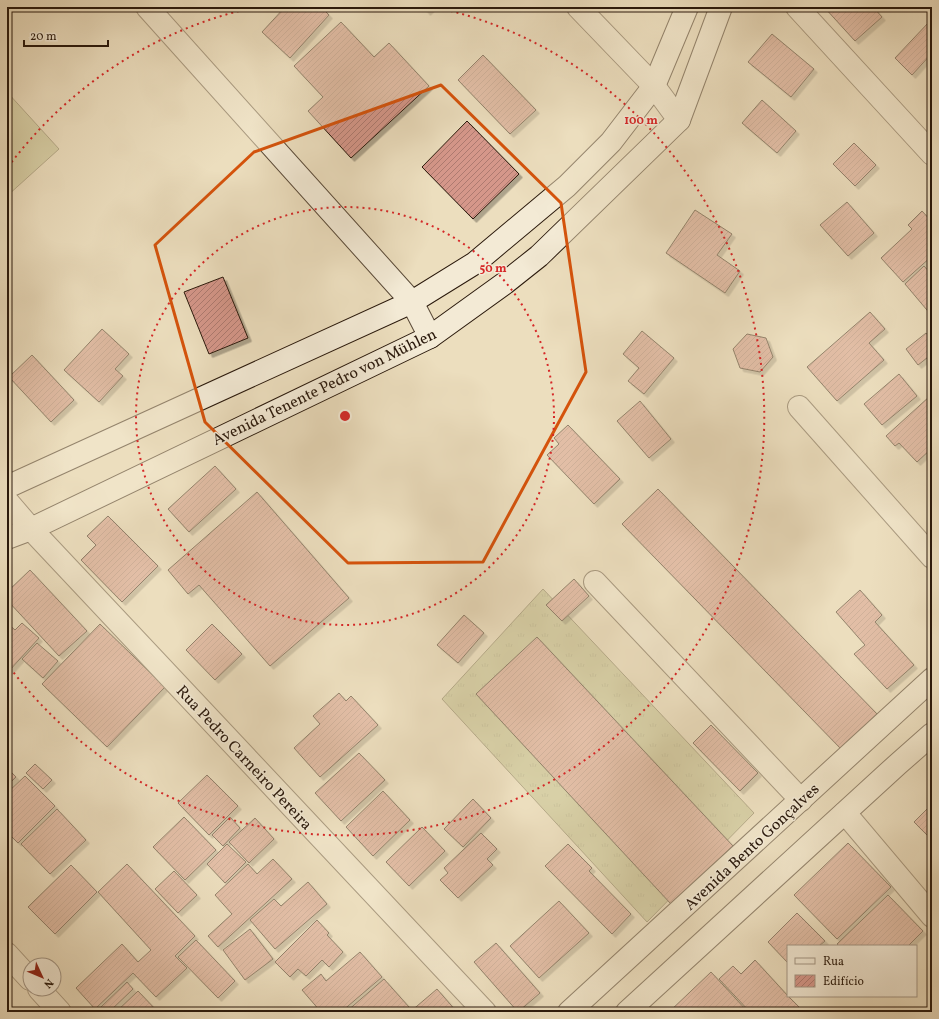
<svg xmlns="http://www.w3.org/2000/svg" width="939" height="1019" font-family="Vollkorn,serif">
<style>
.grass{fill:url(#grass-tufts);stroke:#746c4c}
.garden{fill:#bfbf8c;stroke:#746c4c}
.building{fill:url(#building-hatch);stroke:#2a190c;filter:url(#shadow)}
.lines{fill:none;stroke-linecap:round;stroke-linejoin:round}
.minor-casing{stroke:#5a4a38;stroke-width:24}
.tertiary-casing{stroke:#5a4a38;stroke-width:24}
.secondary-casing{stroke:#2a190c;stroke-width:24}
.minor{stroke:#f3ead5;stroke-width:22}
.tertiary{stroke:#f3ead5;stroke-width:22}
.secondary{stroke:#f3ead5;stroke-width:22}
.marked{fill:none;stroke:#d5530c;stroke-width:3;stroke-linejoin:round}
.ring{fill:none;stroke:#d62828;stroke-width:2;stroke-dasharray:2 4}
.labels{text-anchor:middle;stroke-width:3;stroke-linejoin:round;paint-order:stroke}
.street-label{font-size:16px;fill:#2a190c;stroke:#f3ead5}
.centre{fill:#d62828;stroke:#f3ead5;stroke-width:2}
.ring-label{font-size:12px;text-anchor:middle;font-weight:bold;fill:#d62828;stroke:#f3ead5;stroke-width:3;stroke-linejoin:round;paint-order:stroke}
</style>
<defs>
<pattern id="grass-tufts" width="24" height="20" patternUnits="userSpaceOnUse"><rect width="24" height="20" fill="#bfbf8c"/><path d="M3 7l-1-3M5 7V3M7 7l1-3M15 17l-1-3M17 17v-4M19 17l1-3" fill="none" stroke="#a4a478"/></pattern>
<pattern id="building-hatch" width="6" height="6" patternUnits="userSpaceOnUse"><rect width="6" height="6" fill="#d5978a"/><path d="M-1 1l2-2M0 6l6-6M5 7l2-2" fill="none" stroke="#ad7a6f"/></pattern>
<filter id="shadow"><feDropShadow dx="3.5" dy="3.5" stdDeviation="0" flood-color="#0004"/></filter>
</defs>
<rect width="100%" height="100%" fill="#ecdebe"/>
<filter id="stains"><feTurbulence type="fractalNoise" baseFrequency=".005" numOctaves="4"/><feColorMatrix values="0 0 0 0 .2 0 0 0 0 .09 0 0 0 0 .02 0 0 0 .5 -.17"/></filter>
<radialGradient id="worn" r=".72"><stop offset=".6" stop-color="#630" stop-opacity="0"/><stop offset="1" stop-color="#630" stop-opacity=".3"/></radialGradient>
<path class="grass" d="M543,589L754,813L647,922L442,699Z"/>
<path class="garden" d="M7,92L59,149L7,196Z"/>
<g class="building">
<path d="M285,7H321L329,15L290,58L262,32Z"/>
<path d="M423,7H432L427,12Z"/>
<path d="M824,7H873L882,17L855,41Z"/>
<path d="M341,22L374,57L389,43L429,86L351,158L308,111L323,97L294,66Z"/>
<path d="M929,22L932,25V53L912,75L895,58Z"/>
<path d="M772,34L814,69L791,97L748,62Z"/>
<path d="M483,55L536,110L510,134L458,80Z"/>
<path d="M762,100L796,131L777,153L742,123Z"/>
<path d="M467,121L519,174L473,219L422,167Z"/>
<path d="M854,143L876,165L855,186L833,164Z"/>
<path d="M847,202L874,233L848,256L820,225Z"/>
<path d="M695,210L732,234L717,255L740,271L725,293L666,253Z"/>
<path d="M922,211L932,222V256L903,282L881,258L912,229L908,225Z"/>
<path d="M924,266L932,275V316L905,284Z"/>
<path d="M223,277L248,338L209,354L184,292Z"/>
<path d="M870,312L885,329L869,343L884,360L837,401L807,367Z"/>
<path d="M102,329L129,354L115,369L123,376L99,402L64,370Z"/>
<path d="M642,331L674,358L644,394L628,381L639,368L623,354Z"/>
<path d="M926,333L932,340V354L918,365L906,349Z"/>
<path d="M747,334L766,338L773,357L760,372L740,368L733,349Z"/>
<path d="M32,355L74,400L51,422L9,377Z"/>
<path d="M899,374L917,396L882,425L864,404Z"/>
<path d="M930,396L932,399V448L917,462L899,443L895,446L886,436Z"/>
<path d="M640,401L671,439L649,458L617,421Z"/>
<path d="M568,425L620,479L594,504L547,455L559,444L554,438Z"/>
<path d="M215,466L236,489L189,532L168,509Z"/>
<path d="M658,489L878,715L842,750L622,524Z"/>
<path d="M257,492L349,598L270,666L199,585L188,594L168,570Z"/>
<path d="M108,516L158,566L122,602L81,560L96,545L87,536Z"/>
<path d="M30,570L87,631L59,656L7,600V592Z"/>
<path d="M574,579L589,596L562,621L546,605Z"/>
<path d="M860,590L882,615L875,622L914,665L887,689L854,654L865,645L836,612Z"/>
<path d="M464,615L484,633L458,663L437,645Z"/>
<path d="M7,623L15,630L22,623L39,638L9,671L7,668Z"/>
<path d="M100,624L165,687L107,747L42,684Z"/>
<path d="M212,624L242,654L215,680L186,650Z"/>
<path d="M537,637L733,846L671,904L476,694Z"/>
<path d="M37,643L58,661L43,678L22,659Z"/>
<path d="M339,693L346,701L351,696L378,725L320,777L294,748L320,724L313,716Z"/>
<path d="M711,725L758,773L740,791L693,743Z"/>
<path d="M359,753L385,780L341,821L315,793Z"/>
<path d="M35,764L52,780L43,789L26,773Z"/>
<path d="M7,768L16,777L7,786Z"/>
<path d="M207,775L238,806L209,835L178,803Z"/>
<path d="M25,776L55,806L18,843L7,832V793Z"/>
<path d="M383,791L410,820L373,856L346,827Z"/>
<path d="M473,799L491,818L463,847L444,829Z"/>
<path d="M932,804V840L914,822Z"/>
<path d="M57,809L86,840L50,874L21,844Z"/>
<path d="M184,817L216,850L185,880L153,847Z"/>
<path d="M230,817L240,828L223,846L212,835Z"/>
<path d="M255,818L274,839L249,863L229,842Z"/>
<path d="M422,827L445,851L409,886L386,862Z"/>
<path d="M481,833L497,849L487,859L493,865L458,898L440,880L448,873L444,868Z"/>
<path d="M848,843L891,887L837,939L794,895Z"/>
<path d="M227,844L246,862L225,883L207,864Z"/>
<path d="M568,844L592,868L589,871L631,914L612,934L545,866Z"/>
<path d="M273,859L292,879L218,947L208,936L232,914L215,895L248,864L257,874Z"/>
<path d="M127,864L195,936L175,956L187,968L156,997L133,973L95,1009L76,988L122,944L138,962L151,950L98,892Z"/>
<path d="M71,865L97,892L55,934L28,907Z"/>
<path d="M174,871L197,895L178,913L155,889Z"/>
<path d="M308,882L327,904L275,949L250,920L274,899L281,906Z"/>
<path d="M888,895L923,931L908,946H839L837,944Z"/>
<path d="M559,901L589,933L539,978L510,946Z"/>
<path d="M797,913L825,941L819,946H788V963L768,942Z"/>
<path d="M317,920L329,933L327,935L343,952L329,967L322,960L306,976L298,969L290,977L275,962Z"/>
<path d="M250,929L273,959L245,980L223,950Z"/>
<path d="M196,940L235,981L218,998L178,957Z"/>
<path d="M496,943L540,993L518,1012L474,962Z"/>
<path d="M360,952L382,977L341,1012H321L302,990L321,974L326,981Z"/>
<path d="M755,960L788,996L804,1012H750L719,979L733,966L741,974Z"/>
<path d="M711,972L748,1012H669Z"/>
<path d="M384,979L409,1007L403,1012H346Z"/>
<path d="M127,982L133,989L109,1012H104L100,1008Z"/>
<path d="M437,989L457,1012H410Z"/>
<path d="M138,991L158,1012H116Z"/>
</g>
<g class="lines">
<defs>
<g id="minor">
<path d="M147,7L412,302L430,337"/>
<path d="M578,7L654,86L679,120"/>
<path d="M797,7L932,154"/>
<path d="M799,407L932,557"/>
<path d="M595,582L801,800"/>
<path d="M845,813L932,916"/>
<path d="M7,954L30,979"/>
<path d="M39,989L60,1012"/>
</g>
<path id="tertiary" d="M7,501L31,529L485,1012"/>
<g id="secondary">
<path d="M7,487L412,302L475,263L567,186L611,142L654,86L687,7"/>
<path d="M7,538L31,529L430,337L505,283L539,256L679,120L721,7"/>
<path d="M569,1012L932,679"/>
<path d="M627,1012L898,764L932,734"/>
</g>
</defs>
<use href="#minor" class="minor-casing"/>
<use href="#tertiary" class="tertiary-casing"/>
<use href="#secondary" class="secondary-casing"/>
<use href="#minor" class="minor"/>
<use href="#tertiary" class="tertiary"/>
<use href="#secondary" class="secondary"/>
</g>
<path d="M0 0H939V1019H0ZM441,85L561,203L586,372L483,562L348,563L205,422L155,245L254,152Z" fill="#ecdebe" fill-opacity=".55" fill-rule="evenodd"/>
<path class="marked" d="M441,85L561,203L586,372L483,562L348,563L205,422L155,245L254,152Z"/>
<g class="ring">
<circle cx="345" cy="416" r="209"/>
<path d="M8 167A419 419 0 0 1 251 8M439 8A419 419 0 1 1 8 665"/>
</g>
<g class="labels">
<g class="street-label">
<text transform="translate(324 386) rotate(-26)" y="6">Avenida Tenente Pedro von Mühlen</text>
<text transform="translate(245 757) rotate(47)" y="6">Rua Pedro Carneiro Pereira</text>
<text transform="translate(751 846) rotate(-43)" y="6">Avenida Bento Gonçalves</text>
</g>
</g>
<circle cx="345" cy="416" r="6" class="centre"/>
<g class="ring-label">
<text x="641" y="124">100 m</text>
<text x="493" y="272">50 m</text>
</g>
<rect width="939" height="1019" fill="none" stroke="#ecdebe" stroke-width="24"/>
<rect x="8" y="8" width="923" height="1003" fill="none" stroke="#2a190c" stroke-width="2"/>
<rect x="12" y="12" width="915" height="995" fill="none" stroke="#2a190c"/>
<rect x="787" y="945" width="130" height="52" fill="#f3ead5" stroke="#a39685"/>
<rect x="795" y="958" width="20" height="6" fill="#f3ead5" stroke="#a39685"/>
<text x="823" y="965" font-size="12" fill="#2a190c">Rua</text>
<rect x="795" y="975" width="20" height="12" fill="url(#building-hatch)" stroke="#a39685"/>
<text x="823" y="985" font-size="12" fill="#2a190c">Edifício</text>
<g transform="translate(42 977) rotate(134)"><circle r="19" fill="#f3ead5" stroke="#a39685"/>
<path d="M0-3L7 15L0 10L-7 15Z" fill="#8f2418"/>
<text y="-6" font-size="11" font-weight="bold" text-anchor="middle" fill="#2a190c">N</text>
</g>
<path d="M24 40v6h84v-6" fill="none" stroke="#2a190c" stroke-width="2"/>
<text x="30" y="40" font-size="12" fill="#2a190c" stroke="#f3ead5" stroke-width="3" paint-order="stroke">20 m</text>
<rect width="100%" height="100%" filter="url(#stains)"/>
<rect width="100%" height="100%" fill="url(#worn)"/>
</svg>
